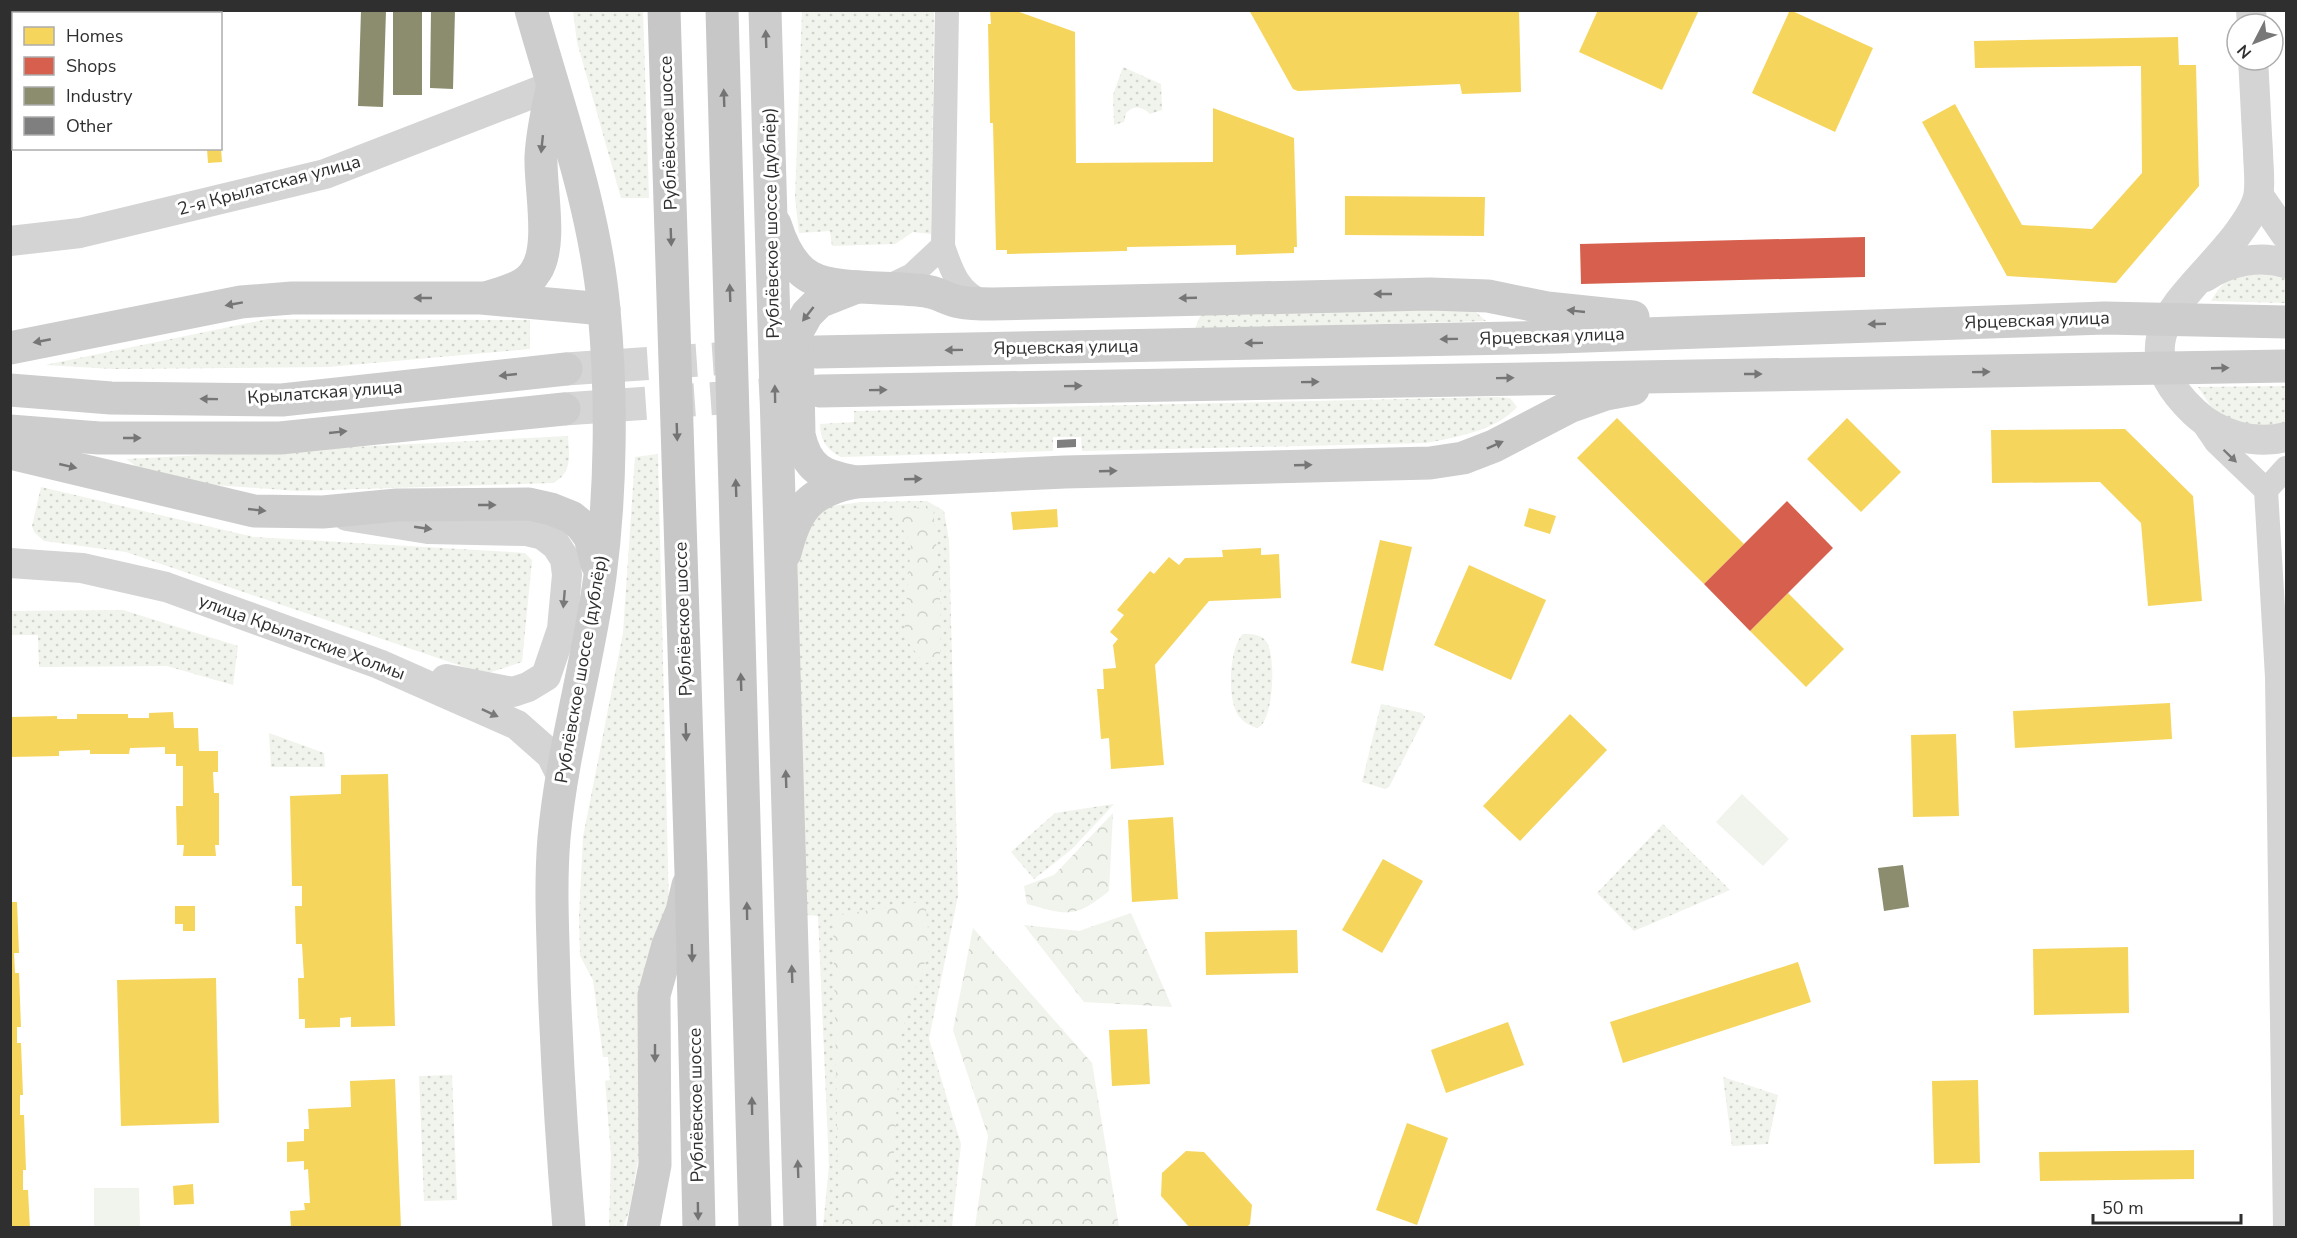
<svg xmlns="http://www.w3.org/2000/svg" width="2297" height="1238" font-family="'Nunito Sans',sans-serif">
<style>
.green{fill:url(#green-dots)}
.forest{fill:url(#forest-crowns)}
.pitch{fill:#f0f4ec}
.homes{fill:#f6d55c}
.shops{fill:#d6604d}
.industry{fill:#8c8c6e}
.building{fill:#7f7f7f}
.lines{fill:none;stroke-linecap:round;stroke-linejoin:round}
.secondary-tunnel{stroke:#d5d5d5;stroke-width:33;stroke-dasharray:33 16;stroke-linecap:butt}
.minor{stroke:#d4d4d4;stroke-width:24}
.tertiary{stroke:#d4d4d4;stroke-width:30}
.secondary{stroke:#cdcdcd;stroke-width:33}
.primary{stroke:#c7c7c7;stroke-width:33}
.oneway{fill:#767676}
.oneway2{fill:#737373}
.oneway3{fill:#797979}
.labels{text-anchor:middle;stroke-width:6;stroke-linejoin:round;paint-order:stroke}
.street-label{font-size:18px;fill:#2f2f2f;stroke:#fff}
</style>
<defs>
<pattern id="green-dots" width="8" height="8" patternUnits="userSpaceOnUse" patternTransform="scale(1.5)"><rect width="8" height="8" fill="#f0f4ec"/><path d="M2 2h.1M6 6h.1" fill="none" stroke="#ced2cb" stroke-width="1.8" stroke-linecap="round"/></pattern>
<pattern id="forest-crowns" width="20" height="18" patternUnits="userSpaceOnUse" patternTransform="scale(1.5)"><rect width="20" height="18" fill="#f0f4ec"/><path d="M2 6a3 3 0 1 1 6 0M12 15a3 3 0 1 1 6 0" fill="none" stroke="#ced2cb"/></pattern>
</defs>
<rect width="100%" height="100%" fill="#fff"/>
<g class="green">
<path d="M573,11H643L649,198H621L577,42Z"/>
<path d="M802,11H934L931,234L913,232L895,244L832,246L830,231L799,233L795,198Z"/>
<path d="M1123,67L1161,84L1162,110L1150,114C1142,106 1134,105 1126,113L1124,122L1114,125L1113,95Z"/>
<path d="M2286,273V303L2211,301C2229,267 2254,274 2286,273Z"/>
<path d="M1471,308L1486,321L1195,329L1201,314Z"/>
<path d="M268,319L530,320V349L328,367L114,369L45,365Z"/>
<path d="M2286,386V427L2256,431L2214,411L2198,387Z"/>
<path d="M1496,397L1510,398L1517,407C1495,431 1457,437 1426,443L1082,451L1081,437H1053V451L841,457C827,450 820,440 820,424L854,422V411Z"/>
<path d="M568,436C569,456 573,472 553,483L298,491L214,485L137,467L126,459Z"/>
<path d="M658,454L669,910L646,961L641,1001L642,1138L629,1212L623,1227H609L611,1155L605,1081L610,1080L608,1057H603L593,980L580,956L579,917L583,837L623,633L635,457Z"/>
<path d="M41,487L254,537L525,553L532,560L522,662L485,674L126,552L44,541L34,532L32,526Z"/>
<path d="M927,501L944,511L949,540L958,896L929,1039L961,1144L952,1227H823L829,1166L818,916L797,914L801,748L797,545L817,514L832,506L862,502Z"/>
<path d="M123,610L238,646L233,685L167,666L39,667L38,635H11V611Z"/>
<path d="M1243,634C1252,634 1259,634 1265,640C1277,652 1274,723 1257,728C1250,726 1243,722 1238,715C1227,699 1229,647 1243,634Z"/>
<path d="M1381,704L1422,713L1425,717L1389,787L1385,789L1362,782Z"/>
<path d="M269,733L324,753L325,767H271Z"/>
<path d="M1114,804L1072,849L1034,879L1011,852L1055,813Z"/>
<path d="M1663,824L1730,890L1634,931L1597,893Z"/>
<path d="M452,1075L457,1200L424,1201L419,1076Z"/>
<path d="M1723,1077L1778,1095L1768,1144L1732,1146Z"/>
</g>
<g class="forest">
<path d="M933,505L940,591V661L924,663L904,637L911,542L891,512Z"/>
<path d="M1113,813L1109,891C1074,919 1068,915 1027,904L1024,886L1054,875Z"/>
<path d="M925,901L930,947L901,1033L894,1151V1227H839L833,916Z"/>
<path d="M1131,913L1172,1007L1084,1002L1024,925L1079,931Z"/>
<path d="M973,928L1092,1063L1119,1227H975L988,1136L953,1030Z"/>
</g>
<g class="pitch">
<path d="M1742,794L1789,839L1763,866L1716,822Z"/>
<path d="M94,1188H139L140,1227H94Z"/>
</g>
<g class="homes">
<rect x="168" y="10" width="33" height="4"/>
<path d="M990,10H1014L1075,32L1076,163L1213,162V108L1294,138L1297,247H1294V253L1236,255V245L1127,247V251H1123L1007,254V250H996L993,123H990L988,24H991Z"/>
<path d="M1249,10H1519L1521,92L1462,94L1460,84L1298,91L1293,89Z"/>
<path d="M1598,10H1699L1662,90L1579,52Z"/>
<path d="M1790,10L1873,48L1835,132L1752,93Z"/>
<rect x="10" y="16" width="4" height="33"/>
<path d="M2178,37L2179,65H2196L2199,186L2116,283L2007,276L1922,122L1955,104L2022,225L2092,229L2142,173L2141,66L1975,68L1974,41Z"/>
<path d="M221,148L222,162L208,163L207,149Z"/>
<path d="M1345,196L1485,197L1484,236L1345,235Z"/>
<path d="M1617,418L1744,544L1704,584L1577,458Z"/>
<path d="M1847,418L1901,472L1861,512L1807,459Z"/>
<path d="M2125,429L2193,496L2202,601L2148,606L2141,523L2100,482L1992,483L1991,430Z"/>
<path d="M1529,508L1556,516L1550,534L1524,526Z"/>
<path d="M1057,509L1058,527L1013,530L1011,512Z"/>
<path d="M1380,540L1412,547L1383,671L1351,663Z"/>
<path d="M1261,548V555L1279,554L1281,598L1209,601L1155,665L1164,765L1111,769L1109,738L1101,739L1097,689H1104L1103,669L1116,668L1113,645L1118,639L1110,632L1124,615L1117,610L1150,571L1154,574L1169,557L1179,565L1185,558L1223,557L1222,550Z"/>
<path d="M1469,565L1546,600L1511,680L1434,645Z"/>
<path d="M1788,593L1844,649L1806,687L1750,631Z"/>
<path d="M2170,703L2172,739L2015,748L2013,711Z"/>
<path d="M173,712L174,728H198L199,751H218V772H213L214,793H219V845H215L216,856H183L184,845H177L176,806H183V766H176V754H165V747L130,748L129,754H90V750L59,751V756L10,757V717L57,716V719H77V714H128V718H149V713Z"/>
<path d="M1570,714L1607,750L1520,841L1483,806Z"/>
<path d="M1956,734L1959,816L1913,817L1911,735Z"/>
<path d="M388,774L395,1026L351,1027V1017L340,1018V1027L305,1028V1019H299L298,978H304L302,944H296L295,906H302V886H292L290,796L341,794V775Z"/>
<path d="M1173,817L1178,899L1132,902L1128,820Z"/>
<path d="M1383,859L1423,881L1382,953L1342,930Z"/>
<path d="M10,902H17L19,953H14L15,973H19L21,1027H17V1043H21L23,1095H20V1115H24L26,1170H23V1190H28L30,1228H10Z"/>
<path d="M175,906H195V931H183V924H175Z"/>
<path d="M1297,930L1298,973L1206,975L1205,932Z"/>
<path d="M2128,947L2129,1013L2034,1015L2033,949Z"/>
<path d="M1798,962L1811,1002L1623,1063L1610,1022Z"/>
<path d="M216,978L219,1123L121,1126L117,980Z"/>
<path d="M1508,1022L1524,1065L1446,1093L1431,1050Z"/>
<path d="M1147,1029L1150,1084L1112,1086L1109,1030Z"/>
<path d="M395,1079L401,1228H291L290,1211L305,1210L304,1203H310L308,1169L304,1170V1161L287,1162V1142L304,1141V1129H309L308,1109L351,1107L350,1081Z"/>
<path d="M1978,1080L1980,1163L1934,1164L1932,1081Z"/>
<path d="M1407,1123L1448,1138L1417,1225L1376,1210Z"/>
<path d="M2194,1150V1179L2040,1181L2039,1152Z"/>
<path d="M1186,1151L1204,1152L1252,1205L1250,1224L1246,1228H1190L1161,1196L1162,1173Z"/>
<path d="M193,1184L194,1204L174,1205L173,1186Z"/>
</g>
<g class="shops">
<path d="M1865,237V277L1581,284L1580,244Z"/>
<path d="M1787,501L1833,548L1750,631L1704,584Z"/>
</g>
<g class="industry">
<path d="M361,10H386L383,107L358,106Z"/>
<rect x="393" y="10" width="29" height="85"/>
<path d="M431,10H455L453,89L430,88Z"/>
<path d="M1903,865L1909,907L1884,911L1878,868Z"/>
</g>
<path class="building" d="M1076,439V447L1057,448V440Z"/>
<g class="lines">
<g class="secondary-tunnel">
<path d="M566,369L803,353"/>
<path d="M564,409L806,392"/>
</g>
<g class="minor">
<path d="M947,10L943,246C951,270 959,294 985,302"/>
<path d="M889,286L912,275L943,246"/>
<path d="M2201,420L2216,442L2266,490"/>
<path d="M2266,490L2277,677L2285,1228"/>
<path d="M2266,490L2286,468"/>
</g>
<g class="tertiary">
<path d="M2251,10L2252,24"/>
<path d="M2253,60C2255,90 2256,121 2258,151C2258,165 2261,183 2258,197C2255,211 2244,225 2236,236C2189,297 2116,338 2194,412C2218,435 2255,445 2286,437"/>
<path d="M2259,196L2286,235"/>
<path d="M10,241L80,233L325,174L552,86"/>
<path d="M2205,277C2229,261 2259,255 2286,263"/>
<path d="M347,516L428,529L526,531L543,535L556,545L565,559L567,575L562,629L546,676L528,687L513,692L446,679"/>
<path d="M10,563L82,568L166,587L379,664L517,725L551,755L562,777"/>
</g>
<g class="secondary">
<path d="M531,10C559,110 595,207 604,310C612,395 611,492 600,576C588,664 562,750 554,838C550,886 553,933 554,980C557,1063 562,1145 569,1228"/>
<path d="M765,10L800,1228"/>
<path d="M775,224C781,243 792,267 810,277C835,291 894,286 925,291C937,292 948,300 960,302C970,304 981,304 992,304L1430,294L1488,296L1547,308L1633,317"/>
<path d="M489,297C505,292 527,287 536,271C553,245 540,188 541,157C542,134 547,112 552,89"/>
<path d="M10,348L241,302L292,298H481L604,309"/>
<path d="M816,352L1558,337L2105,318L2286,322"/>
<path d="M10,390L111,398L282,400L566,369"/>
<path d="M819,391L2286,366"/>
<path d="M10,431L99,438H280L564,409"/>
<path d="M10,453L254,511L323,512L397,505L529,504L551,509L571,517L581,525L590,537L597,564"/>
<path d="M855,482C823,476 807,470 799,435L797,332L807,314L819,302L857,287"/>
<path d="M785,553C796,509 809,491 855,482L1065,472L1430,463L1463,458L1494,446L1569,407L1606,394L1633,389"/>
<path d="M643,1228L655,1165L654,995L668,945L682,911L688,885"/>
</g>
<g class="primary">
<path d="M664,10L691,873L699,1228"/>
<path d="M722,10L755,1228"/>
</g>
</g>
<defs><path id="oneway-solid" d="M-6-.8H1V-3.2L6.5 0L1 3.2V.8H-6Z" transform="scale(1.5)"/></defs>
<g class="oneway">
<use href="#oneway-solid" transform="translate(766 39) rotate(-92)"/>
<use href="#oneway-solid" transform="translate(542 144) rotate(96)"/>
<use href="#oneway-solid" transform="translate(1383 294) rotate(180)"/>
<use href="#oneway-solid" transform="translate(423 298) rotate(-180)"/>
<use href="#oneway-solid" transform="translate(1188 298) rotate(178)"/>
<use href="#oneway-solid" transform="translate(234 304) rotate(170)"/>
<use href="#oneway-solid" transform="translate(1576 311) rotate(-174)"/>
<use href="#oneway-solid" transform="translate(808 314) rotate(128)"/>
<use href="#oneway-solid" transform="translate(1877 324) rotate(178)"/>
<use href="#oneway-solid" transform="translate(1449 339) rotate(179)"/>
<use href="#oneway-solid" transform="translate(42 341) rotate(169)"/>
<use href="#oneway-solid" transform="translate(1254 343) rotate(179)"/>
<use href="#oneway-solid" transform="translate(954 350) rotate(179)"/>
<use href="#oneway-solid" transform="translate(2220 368) rotate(-2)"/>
<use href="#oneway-solid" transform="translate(1981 372) rotate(-1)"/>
<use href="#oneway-solid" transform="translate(1753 374)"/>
<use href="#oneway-solid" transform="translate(508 375) rotate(174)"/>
<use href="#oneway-solid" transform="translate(1505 378) rotate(-1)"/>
<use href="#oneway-solid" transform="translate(1310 382) rotate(-1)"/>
<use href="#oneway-solid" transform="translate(1073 386) rotate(-1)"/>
<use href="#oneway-solid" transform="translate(878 390) rotate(-1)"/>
<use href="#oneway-solid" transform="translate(775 394) rotate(-91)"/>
<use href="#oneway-solid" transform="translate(209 399) rotate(-179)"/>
<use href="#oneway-solid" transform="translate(338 432) rotate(-6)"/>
<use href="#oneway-solid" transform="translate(132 438)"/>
<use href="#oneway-solid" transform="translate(1495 445) rotate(-24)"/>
<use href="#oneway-solid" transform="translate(1303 465) rotate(-2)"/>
<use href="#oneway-solid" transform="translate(68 466) rotate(13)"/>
<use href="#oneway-solid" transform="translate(1108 471) rotate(-2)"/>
<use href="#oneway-solid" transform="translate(913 479) rotate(-2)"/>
<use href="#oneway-solid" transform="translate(487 505)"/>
<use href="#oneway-solid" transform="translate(257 510) rotate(6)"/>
<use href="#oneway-solid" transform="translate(786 779) rotate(-92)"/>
<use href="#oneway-solid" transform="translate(792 974) rotate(-92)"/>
<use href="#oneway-solid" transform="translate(655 1053) rotate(90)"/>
<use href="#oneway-solid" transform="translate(798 1169) rotate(-92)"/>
</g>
<g class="oneway2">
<use href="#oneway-solid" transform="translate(724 98) rotate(-92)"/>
<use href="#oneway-solid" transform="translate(671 237) rotate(88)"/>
<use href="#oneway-solid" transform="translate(730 293) rotate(-92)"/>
<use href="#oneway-solid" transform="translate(677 432) rotate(88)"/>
<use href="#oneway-solid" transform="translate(736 488) rotate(-92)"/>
<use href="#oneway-solid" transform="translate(741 682) rotate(-92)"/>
<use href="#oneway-solid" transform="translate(686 732) rotate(88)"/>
<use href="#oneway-solid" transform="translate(747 911) rotate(-91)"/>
<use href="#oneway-solid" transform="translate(692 953) rotate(89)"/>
<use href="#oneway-solid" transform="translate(752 1106) rotate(-91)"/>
<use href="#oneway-solid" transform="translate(698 1211) rotate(89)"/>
</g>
<g class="oneway3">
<use href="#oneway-solid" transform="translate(2230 456) rotate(44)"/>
<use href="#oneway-solid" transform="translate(423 528) rotate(8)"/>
<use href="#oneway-solid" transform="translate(564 599) rotate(95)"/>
<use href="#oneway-solid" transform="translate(490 713) rotate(25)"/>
</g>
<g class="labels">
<g class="street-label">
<text transform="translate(668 133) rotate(-92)" y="6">Рублёвское шоссе</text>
<text transform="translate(269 185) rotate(-15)" y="6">2-я Крылатская улица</text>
<text transform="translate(771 223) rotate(-91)" y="6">Рублёвское шоссе (дублёр)</text>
<text transform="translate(2037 320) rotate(-2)" y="6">Ярцевская улица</text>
<text transform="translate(1552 336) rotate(-2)" y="6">Ярцевская улица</text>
<text transform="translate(1066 347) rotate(-1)" y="6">Ярцевская улица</text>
<text transform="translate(325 392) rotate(-4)" y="6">Крылатская улица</text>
<text transform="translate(683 619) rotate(-92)" y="6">Рублёвское шоссе</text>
<text transform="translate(302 637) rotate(20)" y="6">улица Крылатские Холмы</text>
<text transform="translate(581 669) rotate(-80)" y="6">Рублёвское шоссе (дублёр)</text>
<text transform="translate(696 1105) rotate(-91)" y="6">Рублёвское шоссе</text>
</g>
</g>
<rect width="2297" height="1238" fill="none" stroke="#2f2f2f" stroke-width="24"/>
<rect x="12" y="12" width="210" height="138" fill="#ffffff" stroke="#acacac" stroke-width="1.5"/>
<rect x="24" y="27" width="30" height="18" fill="#f6d55c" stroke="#acacac" stroke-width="1.5"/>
<text x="66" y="42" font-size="18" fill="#2f2f2f">Homes</text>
<rect x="24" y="57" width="30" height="18" fill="#d6604d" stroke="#acacac" stroke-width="1.5"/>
<text x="66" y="72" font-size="18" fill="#2f2f2f">Shops</text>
<rect x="24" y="87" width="30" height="18" fill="#8c8c6e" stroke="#acacac" stroke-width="1.5"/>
<text x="66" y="102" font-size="18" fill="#2f2f2f">Industry</text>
<rect x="24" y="117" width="30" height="18" fill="#7f7f7f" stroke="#acacac" stroke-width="1.5"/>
<text x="66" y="132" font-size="18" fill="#2f2f2f">Other</text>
<g transform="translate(2255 42) rotate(228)"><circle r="28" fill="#ffffff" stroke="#acacac" stroke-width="1.5"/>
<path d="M0-4.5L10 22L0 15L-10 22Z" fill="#787878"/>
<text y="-9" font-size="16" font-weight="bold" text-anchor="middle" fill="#2f2f2f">N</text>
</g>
<path d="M2093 1214v9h148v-9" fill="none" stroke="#2f2f2f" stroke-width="3"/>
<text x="2102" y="1214" font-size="18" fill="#2f2f2f" stroke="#ffffff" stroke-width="4.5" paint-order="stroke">50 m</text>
</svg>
